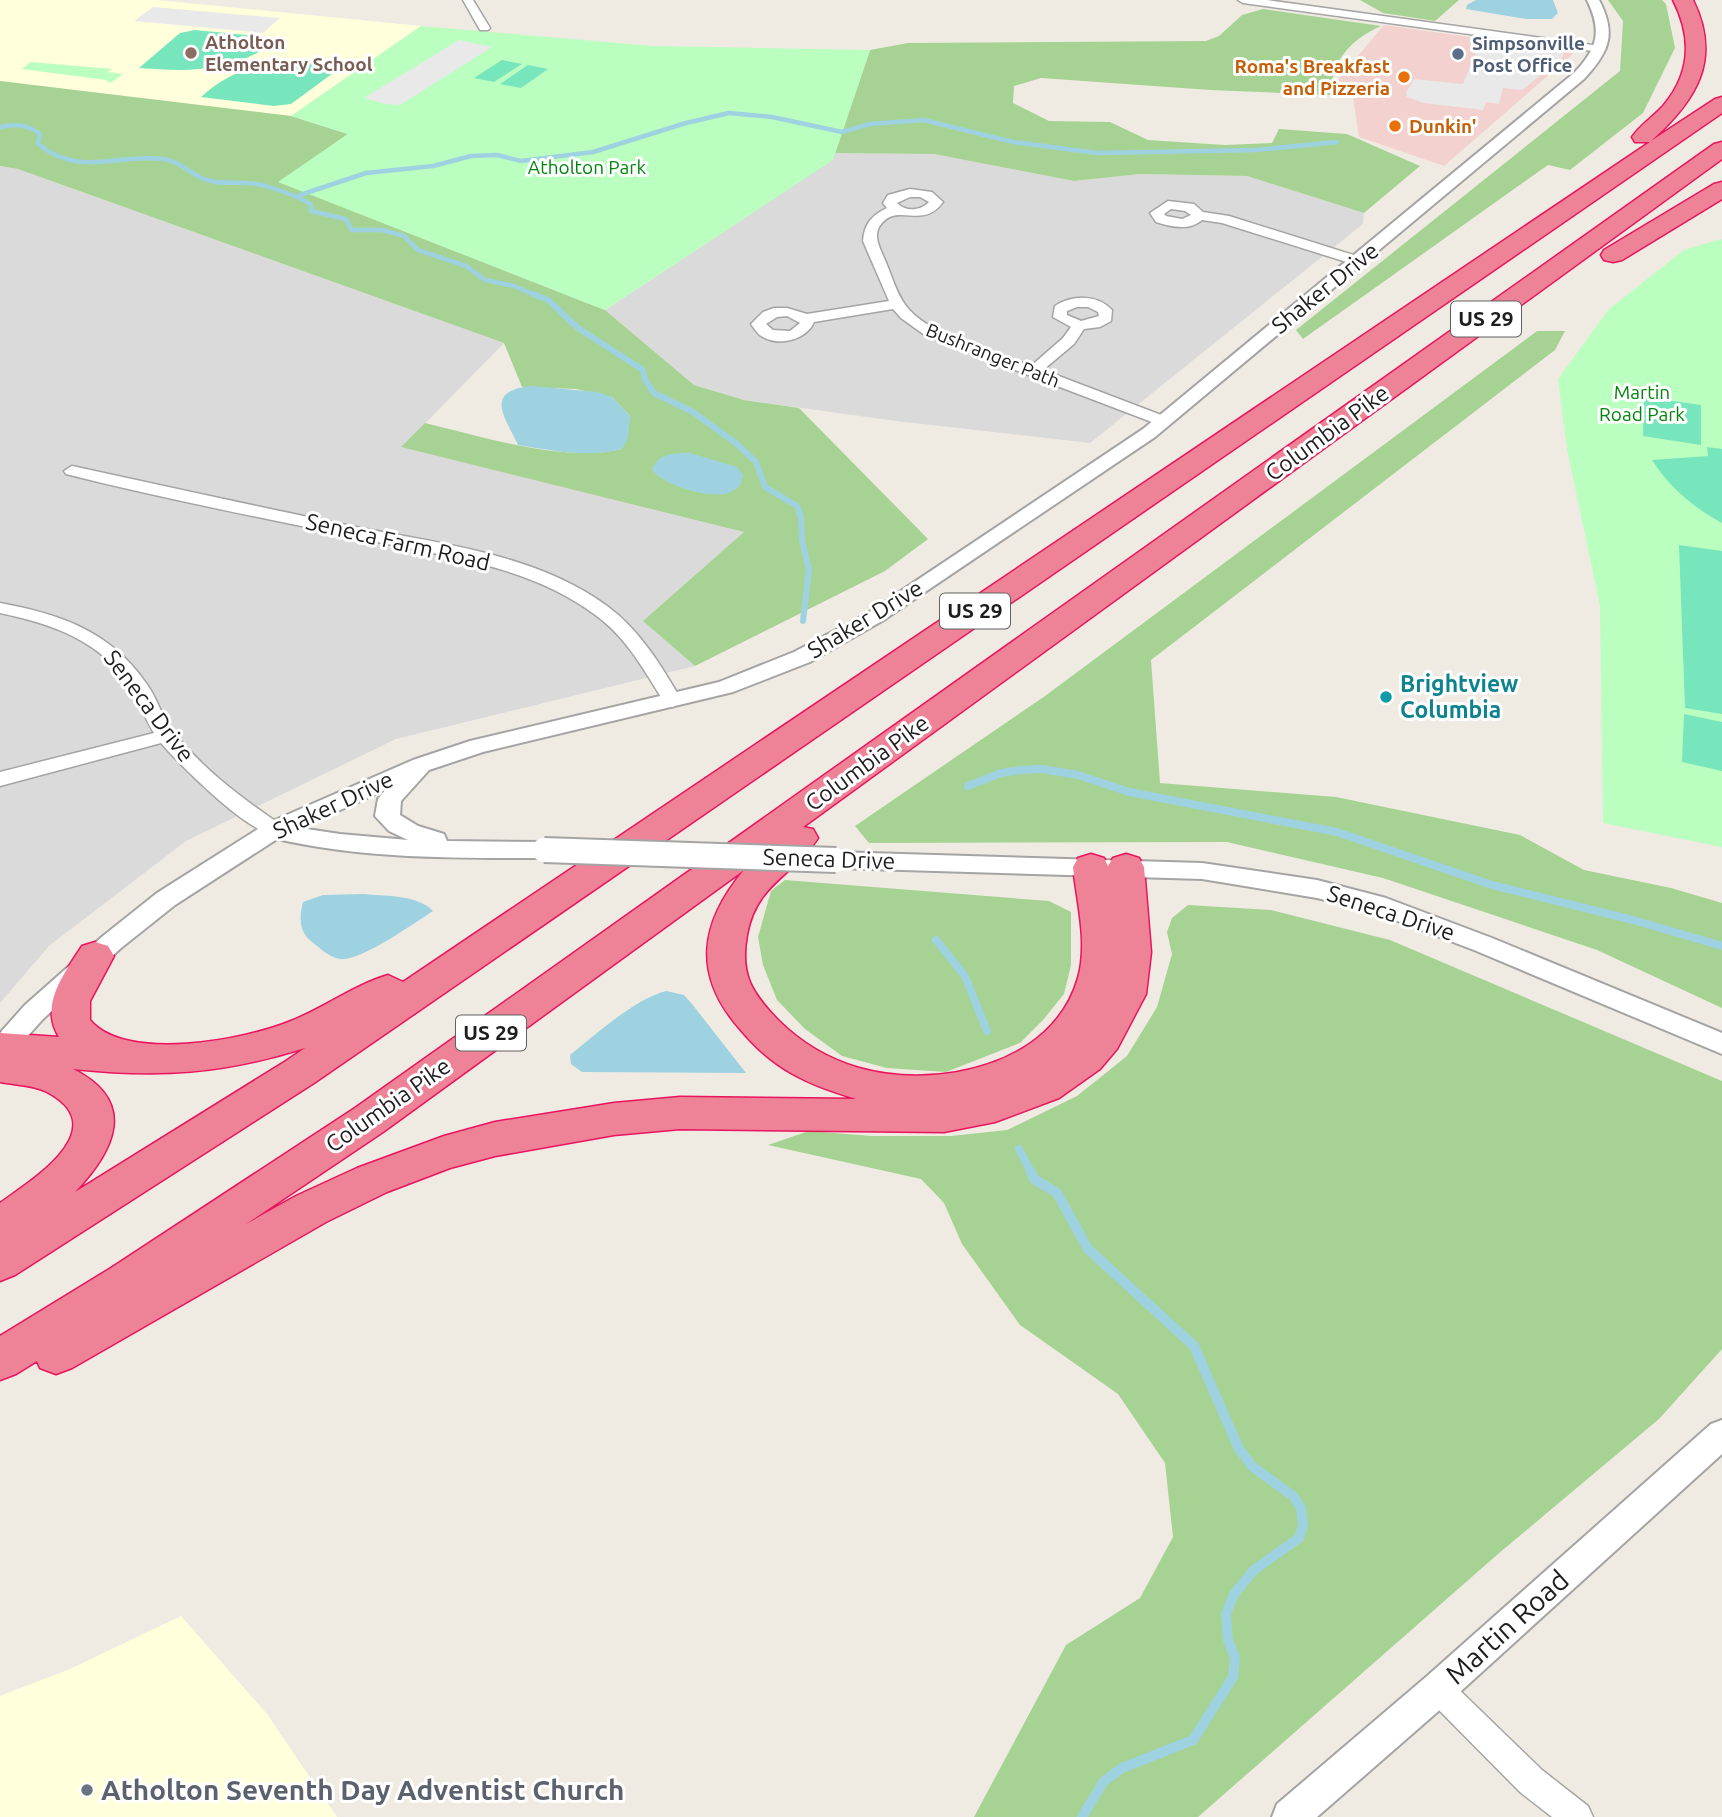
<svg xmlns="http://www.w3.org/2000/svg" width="1722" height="1817" font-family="Ubuntu,sans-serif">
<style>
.residential{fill:#dbdada}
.commercial{fill:#f2d1cf}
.education{fill:#ffffdc}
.forest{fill:#a6d393}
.park{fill:#bafec0}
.pitch{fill:#78e6bc}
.parking{fill:#e9e9e9}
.water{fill:#9ed2e1}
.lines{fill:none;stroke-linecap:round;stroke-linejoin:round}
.stream-far3{stroke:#9ed2e1;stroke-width:4.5}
.stream-far2{stroke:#9ed2e1;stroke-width:6}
.stream-far1{stroke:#9ed2e1;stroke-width:8}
.stream{stroke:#9ed2e1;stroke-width:10}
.minor-casing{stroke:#a4a4a4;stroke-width:3}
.tertiary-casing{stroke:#a4a4a4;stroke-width:4}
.motorway-casing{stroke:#e9145d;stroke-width:3}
.minor{fill:#fff;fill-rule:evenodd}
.tertiary{fill:#fff;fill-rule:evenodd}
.motorway{fill:#ee8296;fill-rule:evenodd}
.tertiary-bridge-casing{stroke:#a4a4a4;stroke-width:28;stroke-linecap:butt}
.tertiary-bridge{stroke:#fff;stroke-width:24}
.education-dot{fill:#8d6e63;stroke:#fff;stroke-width:2.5}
.service-dot{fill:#5c6f8a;stroke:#fff;stroke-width:2.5}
.food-dot{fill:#e8710a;stroke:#fff;stroke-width:2.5}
.culture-dot{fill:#0f9aa8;stroke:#fff;stroke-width:2.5}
.worship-dot{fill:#6b7280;stroke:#fff;stroke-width:2.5}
.labels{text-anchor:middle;stroke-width:6;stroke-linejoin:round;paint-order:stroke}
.far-education-label{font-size:19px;font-weight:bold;fill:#785e54;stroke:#fff;text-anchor:start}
.far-service-label{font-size:19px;font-weight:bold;fill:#4e5e75;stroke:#fff;text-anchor:start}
.far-food-label{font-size:19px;font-weight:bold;fill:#c56008;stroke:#fff;text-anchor:end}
.far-park-label{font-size:19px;fill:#01850d;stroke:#fff}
.far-street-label{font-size:19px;fill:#1d1d1d;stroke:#fff}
.shield{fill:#fff;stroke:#616161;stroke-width:2}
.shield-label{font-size:21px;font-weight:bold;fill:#1d1d1d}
.street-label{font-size:23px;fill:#1d1d1d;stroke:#fff}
.culture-label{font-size:23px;font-weight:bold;fill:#0d838f;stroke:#fff;text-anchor:start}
.near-street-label{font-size:28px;fill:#1d1d1d;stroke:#fff}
.near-worship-label{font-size:28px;font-weight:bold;fill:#5b616d;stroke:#fff;text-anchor:start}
</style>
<rect width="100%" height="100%" fill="#f0ebe2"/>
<g class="residential">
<path d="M835,153L934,154L1074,181L1140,174L1247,176L1364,213L1363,224L1090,443L896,421L744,400L694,385L605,310L832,160Z"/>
<path d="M0,166L18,169L504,343L402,447L745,532L643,621L695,666L396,739L186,841L49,946L0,1003Z"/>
</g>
<path class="commercial" d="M1384,25L1575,52L1444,166L1359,137L1353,98L1335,83Z"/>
<g class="education">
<path d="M0,0H157L421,26L291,116L0,81Z"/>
<path d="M181,1616L267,1714L337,1817H0V1696L70,1669Z"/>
</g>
<g class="forest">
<path d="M1360,0H1459L1435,21L1383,13Z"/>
<path d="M1608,0H1662L1666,4L1675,48L1643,113L1570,170L1548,165L1303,339L1296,330L1620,71L1623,21Z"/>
<path d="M1263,9L1381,26C1349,41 1333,59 1330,95L1210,90L1041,78L1014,86L1013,103L1049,121L1110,122L1148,140L1225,145L1272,143L1279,129L1347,134L1420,166L1364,213L1247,176L1140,174L1074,181L934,154L835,153L870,50L908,43L1206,41L1219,36L1242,15Z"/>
<path d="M0,81L291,116L348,134L279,182L605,310L694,385L744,400L799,408L928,539L885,571L695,666L643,621L744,532L401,447L425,423C484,437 563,463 622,449L630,416L612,397L576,389L522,387L504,343L18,169L0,166Z"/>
<path d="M1537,331H1565L1555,350L1151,660L1160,783L1336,797L1520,835L1584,870L1671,888L1722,903V1008L1597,950L1383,878L1227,842L869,843L855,826L1045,696Z"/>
<path d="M785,880L1049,901L1071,912V965L1064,994L1043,1020L1020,1043L946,1072L887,1068L842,1056L805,1029L777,1000L763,965L758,937L771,891Z"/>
<path d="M1188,905L1271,910L1390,940L1722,1081V1349L1659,1419L1498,1554L1198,1817H974L1066,1645L1140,1598L1173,1537L1165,1463L1118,1394L1020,1325L962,1244L944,1203L921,1179L768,1145L809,1131L872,1136H951L1007,1130L1077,1096L1127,1056L1157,1007L1172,954L1167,932L1172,918Z"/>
</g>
<g class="park">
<path d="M421,26L653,46L870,50L833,160L605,310L278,182L348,134L291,116Z"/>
<path d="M31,62L112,69L108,72L123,74L110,83L106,80L22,69Z"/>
<path d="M1722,239V847L1603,823L1600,606L1567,449L1558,379L1609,309L1684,250Z"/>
</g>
<g class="pitch">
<path d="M195,30L278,38C239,73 189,72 139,68L180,33Z"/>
<path d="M502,60L522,64L494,82L474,78Z"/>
<path d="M300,61L344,65L291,104L274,106L201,97C229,71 262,62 300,61Z"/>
<path d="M528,65L548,69L521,88L500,84Z"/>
<path d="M1644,397L1701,405V445L1643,436Z"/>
<path d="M1707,447L1722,449V523C1693,507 1670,488 1652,460L1708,456Z"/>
<path d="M1679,545L1722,551V714L1685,708Z"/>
<path d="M1684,714L1722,722V771L1682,762Z"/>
</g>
<g class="parking">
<path d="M153,7L280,18L263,33L134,21Z"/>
<path d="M459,40L492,47L400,105L386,104L364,98Z"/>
<path d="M1481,41L1564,52L1562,58L1522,90L1503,88L1499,104L1486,102L1483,110L1424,103L1407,97L1406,93L1414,79L1463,84Z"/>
</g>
<g class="water">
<path d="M1476,0H1553L1558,13L1552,19H1526L1466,9L1467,5Z"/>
<path d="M532,386L597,392L612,397L630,416L628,438L622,449C587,458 554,451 518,445C506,418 482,391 532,386Z"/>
<path d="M690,453L737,467L743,475L740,486C735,489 731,493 725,494C705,497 665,486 652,470C658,453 674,453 690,453Z"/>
<path d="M363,894C384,896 419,895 433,911C414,923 360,962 340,959C329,957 321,949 312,942C299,932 299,918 303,902L323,895Z"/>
<path d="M666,991L684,995L692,1004L746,1073L582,1072L571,1064L570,1055C596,1034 635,999 666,991Z"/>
</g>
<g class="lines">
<g class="stream-far3">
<path d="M0,127C15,124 27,124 40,134L38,144C81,178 116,153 163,159C181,161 191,175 207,180C223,185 240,181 256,184C266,185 304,198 311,205V211L346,219L352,230H382L404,236L418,250L466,266L485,280L514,286L537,296"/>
<path d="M300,195L366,173L433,166L471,156L497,155L521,161L593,152L686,123L729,113L772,117L842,132L870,124L924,120L1013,142L1097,153L1256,150L1337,142"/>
</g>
<path class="stream-far2" d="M533,294L548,300L578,328L643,370L645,380L654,393L693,412L737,444L756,462L765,487L797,506L801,517L802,540L809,570L803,621"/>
<g class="stream-far1">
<path d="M968,786L1001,773L1021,770L1041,769L1078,775L1129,792L1337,832L1492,885L1633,920L1722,946"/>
<path d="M936,940L965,976L987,1031"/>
<path d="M1019,1149L1032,1174"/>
</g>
<path class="stream" d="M1031,1172L1034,1179L1057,1193L1088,1249L1194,1346L1239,1449L1253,1467L1293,1496L1301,1508L1303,1526L1299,1538L1254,1570L1234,1594L1226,1614L1228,1640L1235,1658L1233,1677L1193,1740L1122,1768L1104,1781L1082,1817"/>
<defs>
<g id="minor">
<path d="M463,0H473L490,28L488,30H480Z"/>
<path d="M1238,0H1267L1600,46L1606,49L1600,52L1243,3Z"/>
<path d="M910,189L932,192L943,202C923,230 899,203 882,223C872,234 879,246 884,258C891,273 896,293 906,306C930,337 994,352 1031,366L1063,338L1071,327L1053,317L1055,306C1072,295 1097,294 1112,310L1111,321L1100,327L1084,329L1074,344L1043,370L1169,418L1171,421L1169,424H1157L926,336L901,318L893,309L814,322C807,339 780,347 763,337C758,335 754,328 751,324L763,312L774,308H787L807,314L889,301L863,241C864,224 872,215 887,208L883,203L888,195ZM910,197H920L929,202C920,211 906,212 897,203ZM1077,307H1088L1098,312L1099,316L1081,321L1067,315V311ZM787,316L800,323L790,331L773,330L766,324L777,317Z"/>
<path d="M1168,201L1194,204L1203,212L1229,216L1363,258L1365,261L1363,264H1353L1222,223L1202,220C1189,231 1172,227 1156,222L1150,213ZM1171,209L1185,211L1191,215L1182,219L1166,216L1164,214Z"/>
<path d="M72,466C163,486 255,506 346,525C433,543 534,552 607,606C640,630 662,667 682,701L673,707L666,705C645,672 627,637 594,614C528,565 442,556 363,539C264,518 164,499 66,474L64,471Z"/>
<path d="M0,603C60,614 110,631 146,683C158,699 162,719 175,734C205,771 243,799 281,825L284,830L281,835C256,842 179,764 161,743L0,786V772L154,733C145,719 140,703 132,689C102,641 53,624 0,613Z"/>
<path d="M1438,1674L1448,1679L1542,1770L1588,1806L1593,1817H1552L1520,1792L1428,1699L1423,1689L1428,1679Z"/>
</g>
<g id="tertiary">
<path d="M1587,0H1599C1617,34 1609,52 1584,79L1155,437L882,621L810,662L733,692L483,752L429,770L401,801L400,815L418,826L444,834L447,841L544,842L552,844L556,850L552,856L544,858C454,858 365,859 277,839L175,905L121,948L43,1019L9,1057L0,1060V1033L25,1005L103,936L157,893L266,824L413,760L470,741L719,682L794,652L868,613L1143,429L1574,73C1598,48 1602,31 1587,0ZM385,790L378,799L375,816L389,831L408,840L340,834L300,828Z"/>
<path d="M836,852L1202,863L1317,880L1386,898L1492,938L1722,1033V1054L1474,950L1371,911L1317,898L1202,879L836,868L828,866L824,860L828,854Z"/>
<path d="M1722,1420V1454L1450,1701L1317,1817H1272L1277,1804L1426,1677L1711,1424Z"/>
</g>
<g id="motorway">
<path d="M1673,0H1693C1722,59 1697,100 1651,141L1715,99L1722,97V113L314,1083L15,1275L0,1281V1203C34,1179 115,1128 47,1092C34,1085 15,1085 0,1082V1033L59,1037C39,1005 64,974 82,946L95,942L108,946L114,956L90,1001V1020C126,1063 245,1040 291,1021C324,1008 354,985 388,975L403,982L1650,142H1635L1632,137C1640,125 1653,117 1663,106C1691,73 1692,37 1673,0ZM305,1048L286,1061L75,1192C114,1151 139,1102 73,1069C160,1078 222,1074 305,1048Z"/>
<path d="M1722,142V159L803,827L813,829L818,838C795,875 756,883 747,935C740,974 751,992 778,1020C800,1042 828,1059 859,1068C937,1090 1053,1066 1078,978C1088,943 1077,903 1073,867L1078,858L1091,854L1104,858L1108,866L1113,858L1126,854L1139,858L1144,867L1151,952L1146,994L1117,1049L1100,1069L1059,1098L995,1122L944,1132L680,1129L614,1135L495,1156L450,1168L387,1192L326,1222L72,1368L56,1374L40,1368L37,1361L16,1374L0,1380V1336L111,1268L355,1108L1714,144ZM744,870C700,923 692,974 739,1028C754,1046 771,1062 791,1073C812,1085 834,1092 856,1099L680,1097L614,1103L495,1122L444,1136L357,1168L296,1196L246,1224L383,1132Z"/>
<path d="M1722,182V199L1622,260L1613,262L1604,260L1601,255L1604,250L1714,184Z"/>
</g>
</defs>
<use href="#minor" class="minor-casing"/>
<use href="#tertiary" class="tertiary-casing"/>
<use href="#motorway" class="motorway-casing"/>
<use href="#minor" class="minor"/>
<use href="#tertiary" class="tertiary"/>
<use href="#motorway" class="motorway"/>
<defs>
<path id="tertiary-bridge" d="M544,850L836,860"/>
</defs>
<use href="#tertiary-bridge" class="tertiary-bridge-casing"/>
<use href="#tertiary-bridge" class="tertiary-bridge"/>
</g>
<circle class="education-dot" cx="191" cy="53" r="7"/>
<circle class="service-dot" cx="1458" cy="54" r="7"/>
<g class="food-dot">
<circle cx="1404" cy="77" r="7"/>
<circle cx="1395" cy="126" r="7"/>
</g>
<circle class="culture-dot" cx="1386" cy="697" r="7"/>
<circle class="worship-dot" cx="87" cy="1790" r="7"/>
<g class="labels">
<g class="far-education-label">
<text x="205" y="49">Atholton<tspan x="205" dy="22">Elementary School</tspan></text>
</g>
<g class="far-service-label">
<text x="1472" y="50">Simpsonville<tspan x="1472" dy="22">Post Office</tspan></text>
</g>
<g class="far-food-label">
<text x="1390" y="73">Roma's Breakfast<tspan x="1390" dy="22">and Pizzeria</tspan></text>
<text x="1409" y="133" text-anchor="start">Dunkin'</text>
</g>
<g class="far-park-label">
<text x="587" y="174">Atholton Park</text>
<text x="1642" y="399">Martin<tspan x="1642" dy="22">Road Park</tspan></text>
</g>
<g class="far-street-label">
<text transform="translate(993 355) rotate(22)" y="7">Bushranger Path</text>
</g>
<g class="shield">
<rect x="1451" y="301.5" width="70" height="35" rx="5"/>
<rect x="940" y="593.5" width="70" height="35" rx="5"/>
<rect x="456" y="1015.5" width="70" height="35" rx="5"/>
</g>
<g class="shield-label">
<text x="1486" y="326">US 29</text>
<text x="975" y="618">US 29</text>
<text x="491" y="1040">US 29</text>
</g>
<g class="street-label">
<text transform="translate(1325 288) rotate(-39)" y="8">Shaker Drive</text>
<text transform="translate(1327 433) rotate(-36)" y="8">Columbia Pike</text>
<text transform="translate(398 542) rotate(13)" y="8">Seneca Farm Road</text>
<text transform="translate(865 619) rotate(-31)" y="8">Shaker Drive</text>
<text transform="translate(149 706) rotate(53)" y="8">Seneca Drive</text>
<text transform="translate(867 763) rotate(-36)" y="8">Columbia Pike</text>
<text transform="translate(333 805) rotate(-25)" y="8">Shaker Drive</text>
<text transform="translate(829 859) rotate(2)" y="8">Seneca Drive</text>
<text transform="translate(1391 913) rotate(18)" y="8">Seneca Drive</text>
<text transform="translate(388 1105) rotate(-35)" y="8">Columbia Pike</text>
</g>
<g class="culture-label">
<text x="1400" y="692">Brightview<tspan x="1400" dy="26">Columbia</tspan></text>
</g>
<g class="near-street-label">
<text transform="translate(1507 1627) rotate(-42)" y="10">Martin Road</text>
</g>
<g class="near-worship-label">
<text x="101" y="1800">Atholton Seventh Day Adventist Church</text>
</g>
</g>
</svg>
